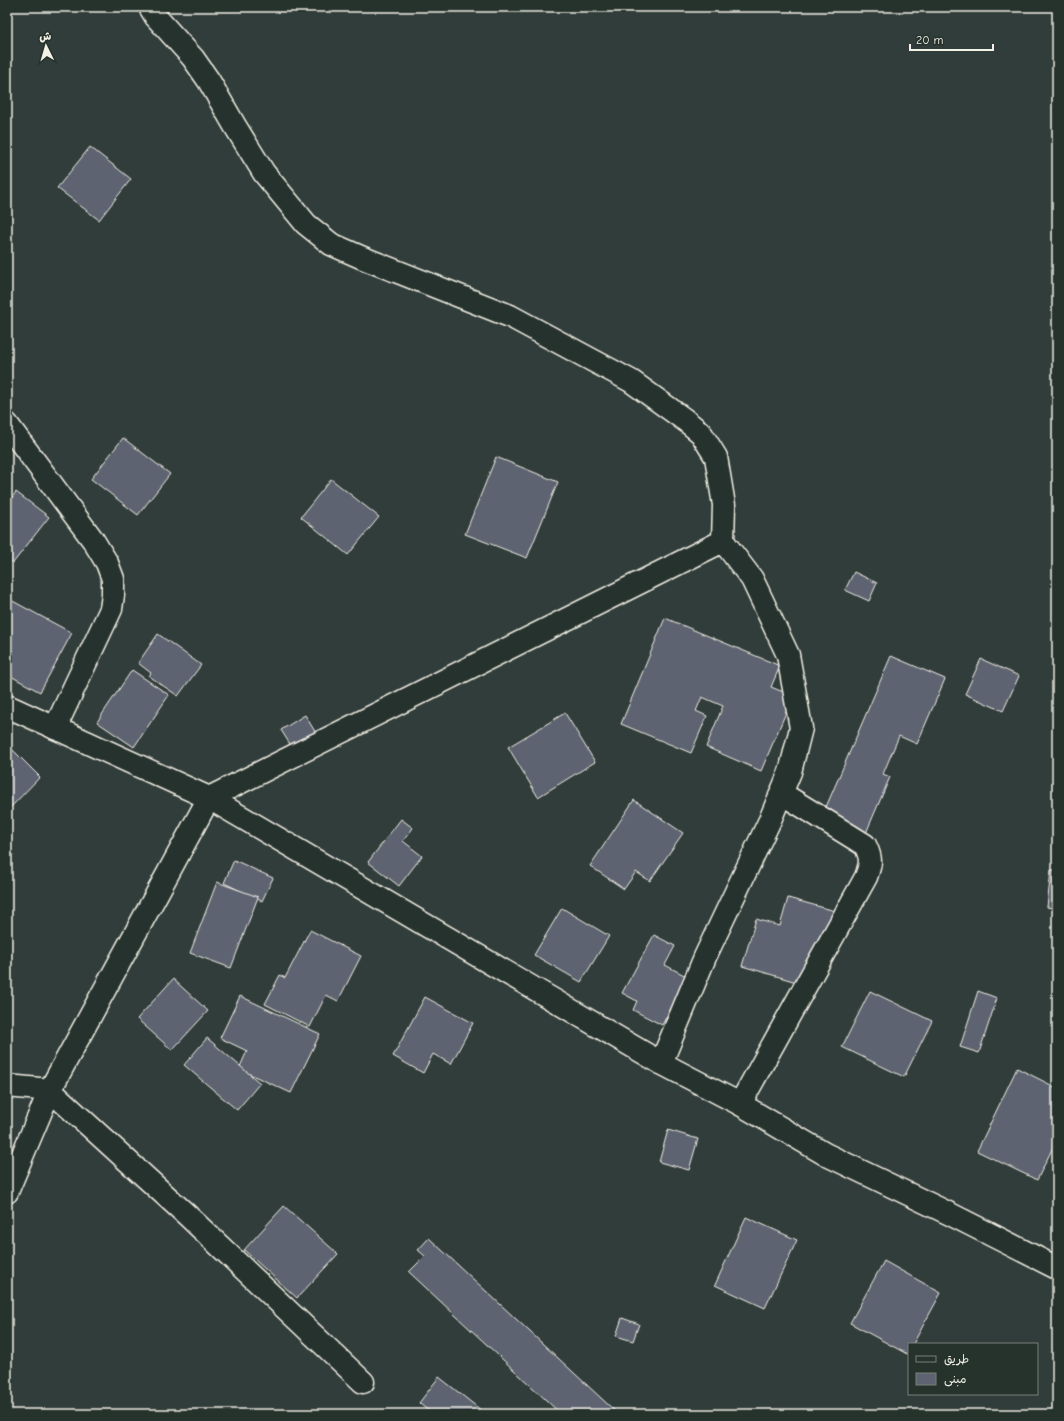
<svg xmlns="http://www.w3.org/2000/svg" width="1064" height="1421" font-family="'Comic Neue','Playpen Sans Arabic',sans-serif">
<style>
.building{fill:#5d6370;stroke:#f4f1e8}
.lines{fill:none;stroke-linecap:round;stroke-linejoin:round}
.street-casing{stroke:#f4f1e8;stroke-width:25}
.secondary-casing{stroke:#f4f1e8;stroke-width:25}
.street{stroke:#26332d;stroke-width:22}
.secondary{stroke:#26332d;stroke-width:22}
</style>
<rect width="100%" height="100%" fill="#313d3a"/>
<filter id="ink" filterUnits="userSpaceOnUse"><feTurbulence type="fractalNoise" baseFrequency=".025" numOctaves="2"/><feDisplacementMap in="SourceGraphic" scale="8" xChannelSelector="R" yChannelSelector="G"/><feConvolveMatrix kernelMatrix="1 2 1 2 8 2 1 2 1" color-interpolation-filters="sRGB"/></filter>
<g filter="url(#ink)">
<g class="building">
<path d="M90,147L131,179L99,220L57,188Z"/>
<path d="M123,438L170,474L138,515L91,479Z"/>
<path d="M496,457L558,482L527,558L465,534Z"/>
<path d="M331,479L379,517L348,555L301,517Z"/>
<path d="M16,492L49,517L13,563L7,558V504Z"/>
<path d="M854,572L877,583L869,601L845,590Z"/>
<path d="M7,598L72,633L40,692L7,674Z"/>
<path d="M665,618L780,666L771,687L793,696L761,771L706,747L723,706L702,697L696,711L707,716L691,753L621,724Z"/>
<path d="M158,634L201,665L178,696L149,676L151,673L138,663Z"/>
<path d="M891,656L945,679L917,744L899,736L883,774L890,777L866,833L823,814Z"/>
<path d="M981,659L1019,676L1003,711L965,694Z"/>
<path d="M132,670L169,695L134,747L97,722Z"/>
<path d="M565,713L595,762L538,797L508,747Z"/>
<path d="M305,715L317,735L293,749L281,730Z"/>
<path d="M7,744L40,777L7,811Z"/>
<path d="M634,800L683,833L650,881L636,872L624,889L590,866Z"/>
<path d="M401,819L413,828L403,841L422,856L399,886L368,862Z"/>
<path d="M234,860L273,878L262,901L224,883Z"/>
<path d="M1051,870H1057V909L1047,907Z"/>
<path d="M217,882L258,897L231,968L190,953Z"/>
<path d="M788,898L839,912L817,988L742,966L756,919L780,926Z"/>
<path d="M562,908L609,936L581,982L534,955Z"/>
<path d="M310,930L361,956L338,1001L326,995L310,1027L265,1004L280,975L285,978Z"/>
<path d="M654,935L675,946L665,965L688,977L662,1025L633,1010L637,1001L622,993Z"/>
<path d="M173,979L208,1011L172,1050L137,1019Z"/>
<path d="M870,991L932,1021L904,1077L842,1047Z"/>
<path d="M978,991L997,998L979,1053L960,1047Z"/>
<path d="M240,996L320,1034L291,1093L239,1069L247,1051L220,1038Z"/>
<path d="M425,997L473,1023L451,1064L433,1054L423,1073L393,1056Z"/>
<path d="M207,1038L260,1083L237,1110L184,1065Z"/>
<path d="M1017,1068L1057,1088V1139L1037,1180L977,1151Z"/>
<path d="M668,1130L698,1139L689,1170L659,1162Z"/>
<path d="M7,1148L15,1149L10,1205H7Z"/>
<path d="M284,1206L338,1254L297,1298L244,1250Z"/>
<path d="M746,1217L797,1240L765,1308L715,1285Z"/>
<path d="M429,1238L616,1412L614,1414H561L409,1272L425,1256L418,1250Z"/>
<path d="M884,1261L941,1293L913,1344H909V1352L907,1354L850,1323Z"/>
<path d="M622,1318L639,1324L633,1341L616,1336Z"/>
<path d="M439,1377L486,1414H432L419,1403Z"/>
</g>
<g class="lines">
<defs>
<g id="street">
<path d="M7,424L93,540L107,563L113,579V595L111,609L55,728"/>
<path d="M661,1063L740,1104L825,1154L950,1214L1057,1268"/>
<path d="M7,1086L50,1090L209,798L661,1063L705,957L770,820L790,772L801,728L788,655L752,579L723,541"/>
<path d="M740,1104L866,877C871,863 872,859 865,845L781,793"/>
<path d="M7,1192L50,1090L188,1216L363,1382"/>
</g>
<path id="secondary" d="M7,706L209,798L723,541L724,505L716,457L701,433L685,420L631,381L510,316L363,258L331,244L306,224L264,173L235,126L209,81L193,58L156,17L150,7"/>
</defs>
<use href="#street" class="street-casing"/>
<use href="#secondary" class="secondary-casing"/>
<use href="#street" class="street"/>
<use href="#secondary" class="secondary"/>
</g>
</g>
<rect width="1064" height="1421" fill="none" stroke="#26332d" stroke-width="24"/>
<rect x="12" y="12" width="1040" height="1397" fill="none" stroke="#f4f1e8" stroke-width="1.5" filter="url(#ink)"/>
<rect x="908" y="1343" width="130" height="52" fill="#26332d" stroke="#787f78"/>
<rect x="916" y="1356" width="20" height="6" fill="#26332d" stroke="#787f78"/>
<text x="944" y="1363" font-size="12" fill="#f4f1e8">طريق</text>
<rect x="916" y="1373" width="20" height="12" fill="#5d6370" stroke="#787f78"/>
<text x="944" y="1383" font-size="12" fill="#f4f1e8">مبنى</text>
<g transform="translate(46 46) rotate(355)" stroke="#26332d" stroke-width="3" paint-order="stroke">
<path d="M0-3L7 15L0 10L-7 15Z" fill="#f4f1e8"/>
<text y="-6" font-size="11" font-weight="bold" text-anchor="middle" fill="#f4f1e8">ش</text>
</g>
<path d="M910 44v6h83v-6" fill="none" stroke="#f4f1e8" stroke-width="2"/>
<text x="916" y="44" font-size="12" fill="#f4f1e8" stroke="#26332d" stroke-width="3" paint-order="stroke">20 m</text>
</svg>
